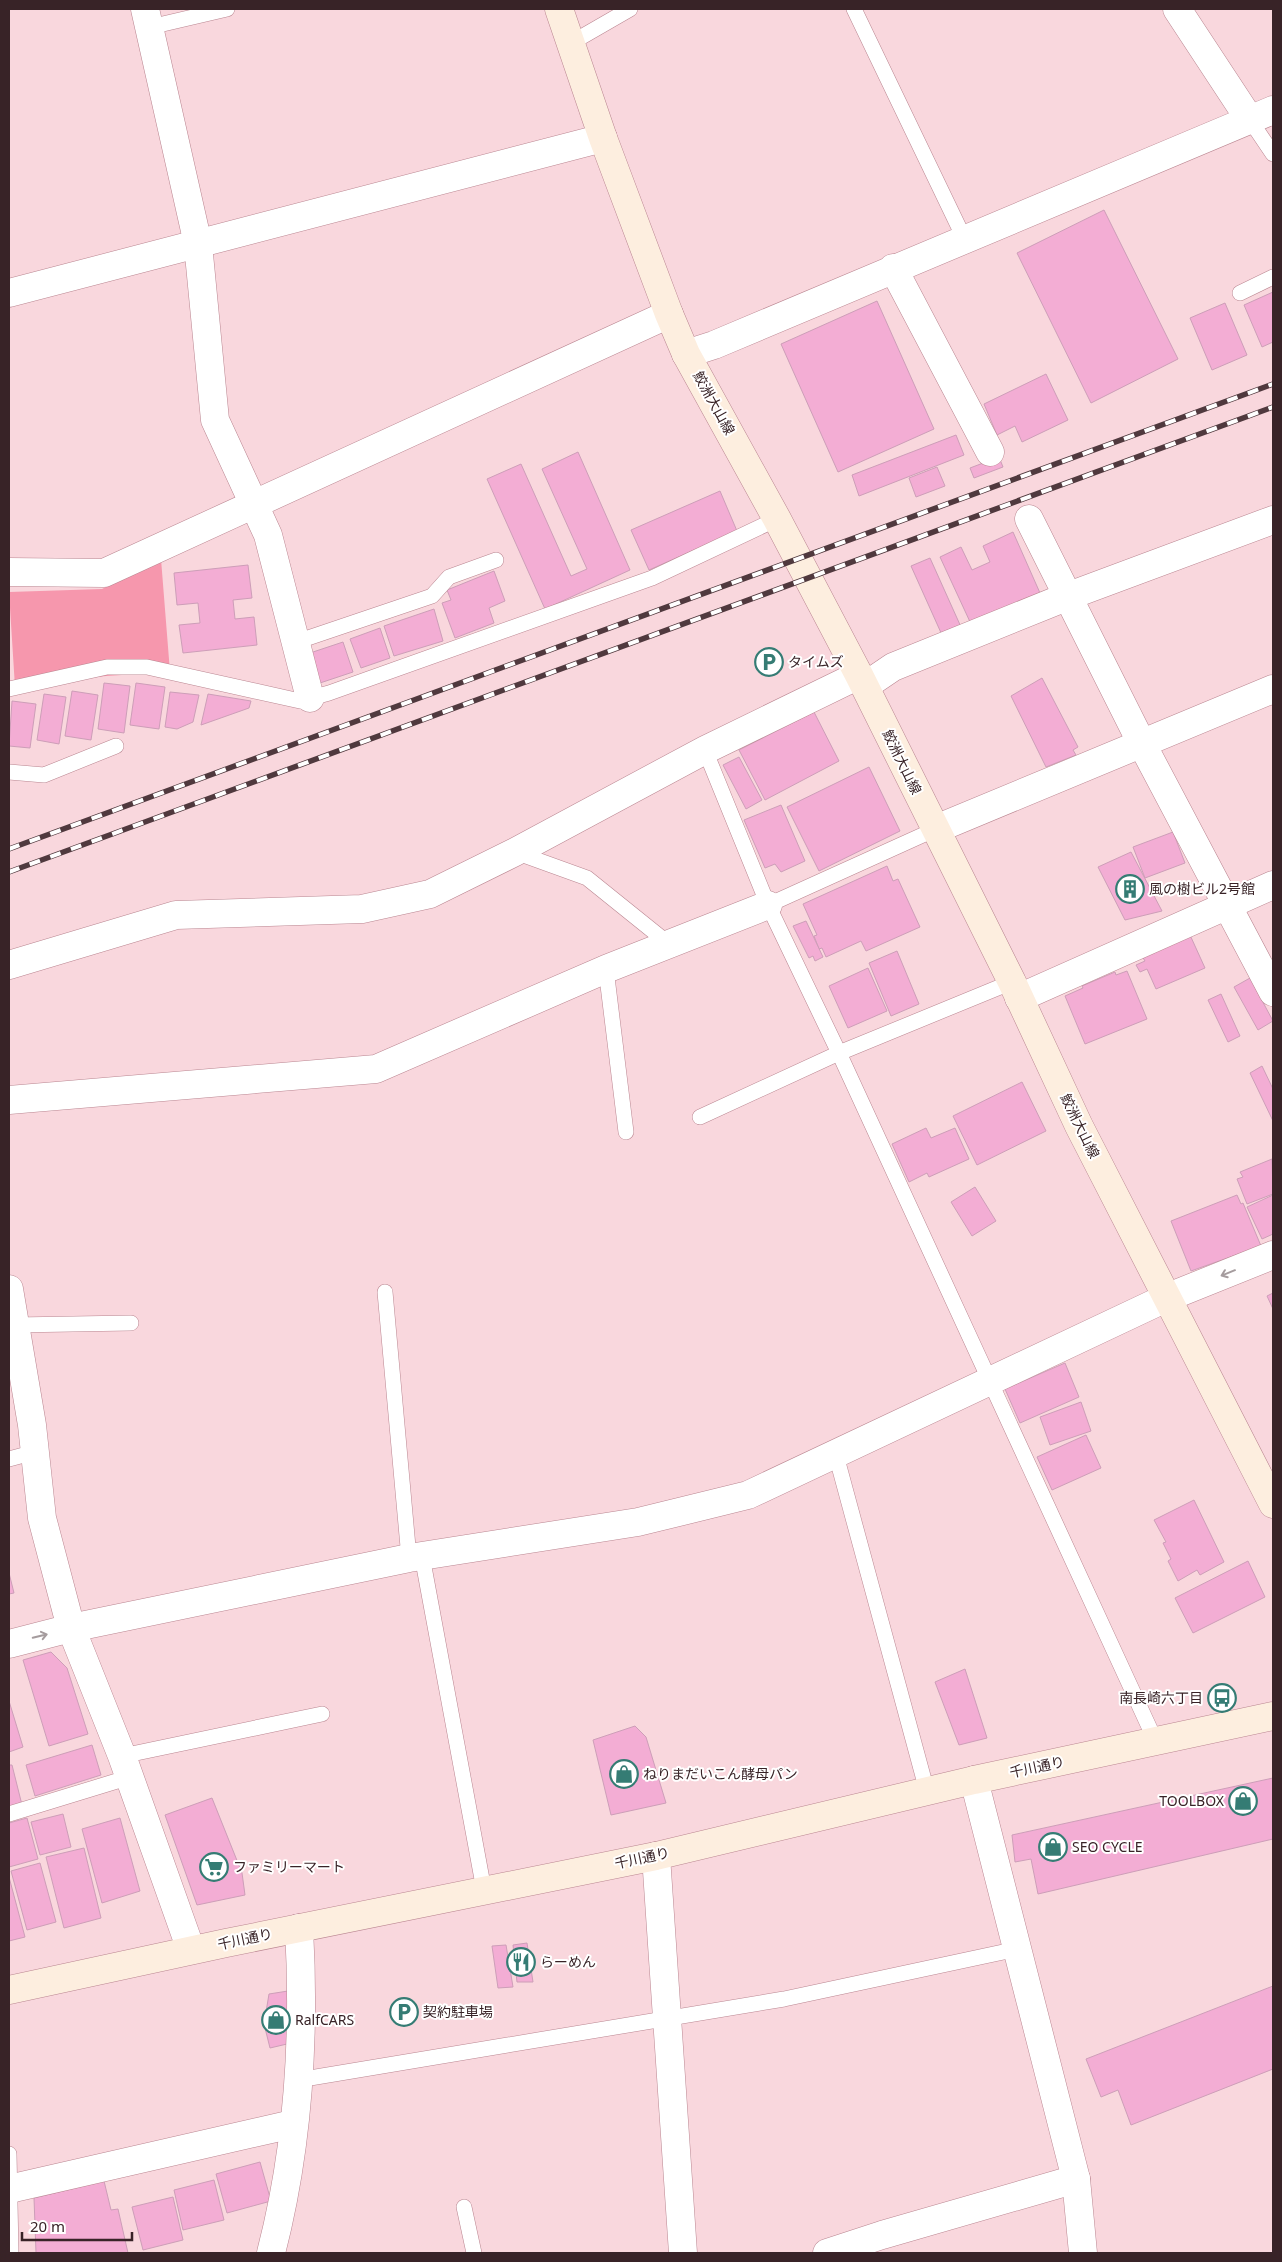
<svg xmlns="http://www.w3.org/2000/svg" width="1282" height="2262" font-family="'Noto Sans','Noto Sans JP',sans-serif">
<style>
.green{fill:#f697ad}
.building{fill:#f3add4;stroke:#cd9eb8}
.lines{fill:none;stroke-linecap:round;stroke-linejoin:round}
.service-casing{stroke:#ba8691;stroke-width:16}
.minor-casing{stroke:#ba8691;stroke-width:29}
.secondary-casing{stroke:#ba8691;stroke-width:29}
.service{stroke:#fff;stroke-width:15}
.minor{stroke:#fff;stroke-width:28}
.secondary{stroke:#fdeedf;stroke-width:28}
.rail-casing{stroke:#50393e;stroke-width:5.5}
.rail{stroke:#fff;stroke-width:4;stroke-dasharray:11;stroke-linecap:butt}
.oneway{stroke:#a59c9e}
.labels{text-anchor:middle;stroke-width:4;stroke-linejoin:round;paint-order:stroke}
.street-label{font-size:14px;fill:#382327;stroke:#fff}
.poi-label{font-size:14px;fill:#382327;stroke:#fff;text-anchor:start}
</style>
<rect width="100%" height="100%" fill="#f9d7dd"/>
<path class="green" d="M161,559L170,672L106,676L15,687L9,592L102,589Z"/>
<g class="building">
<path d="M1104,210L1178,359L1091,403L1017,253Z"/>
<path d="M1273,292V342L1262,347L1244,305Z"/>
<path d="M877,301L934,429L838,472L781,344Z"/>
<path d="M1225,303L1247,355L1212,370L1190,318Z"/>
<path d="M1046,374L1068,420L1022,442L1015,426L997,435L984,404Z"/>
<path d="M956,435L964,455L859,496L852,475Z"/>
<path d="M578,452L630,570L545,609L487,479L521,464L571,576L587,569L542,469Z"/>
<path d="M999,457L1003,467L974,478L970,468Z"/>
<path d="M937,467L945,486L916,497L909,478Z"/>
<path d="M720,491L737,531L649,570L631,530Z"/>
<path d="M1013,532L1040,593L971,624L940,557L961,547L972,570L990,562L983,546Z"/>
<path d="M930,558L961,627L942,635L911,566Z"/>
<path d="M248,565L252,598L233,600L235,619L254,617L257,645L183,653L179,625L200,623L198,603L177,605L174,573Z"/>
<path d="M494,571L505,601L489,608L494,623L455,638L442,603L451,600L447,590Z"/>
<path d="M434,609L443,641L394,656L384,626Z"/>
<path d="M380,628L390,658L361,668L350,639Z"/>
<path d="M343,642L353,672L317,684L307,654Z"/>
<path d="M1042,678L1078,747L1073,750L1076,755L1046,767L1011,696Z"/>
<path d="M104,683L130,686L124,733L98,729Z"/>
<path d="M136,683L165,687L159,729L130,725Z"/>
<path d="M72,691L98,695L91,740L65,736Z"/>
<path d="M170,692L199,695L193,722L177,729L165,727Z"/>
<path d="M44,694L66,697L59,744L37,740Z"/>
<path d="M208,694L251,701L249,708L201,725Z"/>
<path d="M12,701L36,704L30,748L9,746Z"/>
<path d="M814,712L839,761L765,800L739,750Z"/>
<path d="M739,757L762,800L746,809L723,765Z"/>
<path d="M869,767L900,831L819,871L787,807Z"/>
<path d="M781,805L805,861L781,872L775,864L765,868L744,820Z"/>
<path d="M1173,832L1185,863L1145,878L1133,847Z"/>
<path d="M1131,852L1162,911L1125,920L1098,867Z"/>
<path d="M887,866L893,881L898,879L920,927L866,951L861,941L826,957L822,948L819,949L814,936L817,935L803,904Z"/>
<path d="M806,921L823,957L815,961L813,956L809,958L793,926Z"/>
<path d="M1190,935L1205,968L1156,989L1147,969L1140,972L1136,965L1145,961L1142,956Z"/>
<path d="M897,951L919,1004L891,1016L869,963Z"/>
<path d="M868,968L887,1011L848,1028L829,986Z"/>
<path d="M1127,971L1147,1019L1085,1044L1065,996L1083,988L1082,986L1115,972L1116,975Z"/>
<path d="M1250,978L1273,1021L1258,1030L1234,987Z"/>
<path d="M1221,994L1240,1036L1228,1042L1208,1000Z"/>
<path d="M1262,1066L1273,1089V1121L1250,1073Z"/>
<path d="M1022,1082L1046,1131L977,1165L953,1116Z"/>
<path d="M926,1128L931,1138L955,1128L969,1159L929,1177L927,1173L909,1182L892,1144Z"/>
<path d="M1272,1159L1273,1194L1247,1204L1237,1179L1243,1177L1240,1172Z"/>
<path d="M975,1187L996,1221L972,1236L951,1202Z"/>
<path d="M1237,1195L1241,1204L1243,1203L1261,1246L1191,1271L1171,1221Z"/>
<path d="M1273,1195V1234L1262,1239L1247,1207Z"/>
<path d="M1273,1293V1309L1267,1296Z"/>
<path d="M1065,1363L1079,1397L1020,1423L1005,1389Z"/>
<path d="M1081,1402L1091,1431L1050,1445L1040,1417Z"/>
<path d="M1086,1435L1101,1468L1052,1490L1037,1457Z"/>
<path d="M1194,1500L1224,1562L1200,1575L1197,1570L1178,1581L1168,1561L1171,1559L1163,1543L1166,1542L1154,1520Z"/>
<path d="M1248,1561L1265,1597L1193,1633L1175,1598Z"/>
<path d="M9,1573L14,1593L9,1594Z"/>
<path d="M51,1652L67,1668L88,1734L49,1746L23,1660Z"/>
<path d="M965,1669L987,1738L959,1745L935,1682Z"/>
<path d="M9,1701L23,1747L9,1752Z"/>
<path d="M635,1726L646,1737L666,1803L611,1815L593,1740Z"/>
<path d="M92,1745L101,1775L35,1796L26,1765Z"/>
<path d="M9,1765H12L22,1805L9,1808Z"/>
<path d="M1273,1778V1839L1038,1894L1031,1859L1015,1862L1012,1835Z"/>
<path d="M212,1798L242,1873L245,1895L197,1905L165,1815Z"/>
<path d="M63,1814L71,1847L40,1855L31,1822Z"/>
<path d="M27,1818L38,1859L9,1867V1823Z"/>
<path d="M120,1818L140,1891L102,1903L82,1829Z"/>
<path d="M84,1848L101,1918L64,1928L46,1857Z"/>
<path d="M40,1863L56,1922L27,1930L11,1871Z"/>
<path d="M9,1877L25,1937L9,1941Z"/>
<path d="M527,1943L533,1982H517L513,1945Z"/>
<path d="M506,1945L513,1987L498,1988L492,1946Z"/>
<path d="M1273,1986V2069L1131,2125L1118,2090L1101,2097L1086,2059Z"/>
<path d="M288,1991L287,2044L270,2048L264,2024L269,1994Z"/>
<path d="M260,2162L271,2201L227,2213L216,2174Z"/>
<path d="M214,2180L224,2220L183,2230L174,2190Z"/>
<path d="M104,2181L111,2210L118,2209L128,2253H36L34,2198Z"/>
<path d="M173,2197L183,2240L143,2250L132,2207Z"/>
</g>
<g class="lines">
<defs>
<g id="service">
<path d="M854,9L964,238"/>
<path d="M150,27L227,9"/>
<path d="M571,43L630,9"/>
<path d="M1250,120L1273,154"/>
<path d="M1240,293L1273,277"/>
<path d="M296,642L432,596L449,577L496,560"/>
<path d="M9,689L107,667H147L300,701L329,693L652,578L777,519"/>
<path d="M705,750L768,905L839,1053L1156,1742"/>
<path d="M9,772L44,775L116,746"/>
<path d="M515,852L587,878L669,944"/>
<path d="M768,905L936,829"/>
<path d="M606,969L626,1132"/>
<path d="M700,1117L839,1053L1012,982"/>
<path d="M385,1292L409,1558"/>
<path d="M15,1325L131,1323"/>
<path d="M836,1455L927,1791"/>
<path d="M9,1459L35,1452"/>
<path d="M422,1556L484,1890"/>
<path d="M122,1756L322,1714"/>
<path d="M9,1814L130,1777"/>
<path d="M298,2080L784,1999L1017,1949"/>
<path d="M9,2154L11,2253"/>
<path d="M464,2207L474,2253"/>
</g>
<g id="minor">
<path d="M145,9L198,244L215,420L268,535L310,698"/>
<path d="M1177,9L1250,120"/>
<path d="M893,268L990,452"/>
<path d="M9,293L603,138"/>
<path d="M686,354L714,345L1273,110"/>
<path d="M1029,519L1142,744L1273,992"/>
<path d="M9,572L104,573L669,314"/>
<path d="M865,686L893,667L1066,597L1273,520"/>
<path d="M936,829L1273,689"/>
<path d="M9,965L176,915L362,909L430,894L515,852L705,750L859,675"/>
<path d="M1019,998L1273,885"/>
<path d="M9,1100L376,1069L606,969L768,905"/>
<path d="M9,1289L32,1425L42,1518L71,1628L122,1756L191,1950"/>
<path d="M9,1644L71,1628L409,1558L638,1522L748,1495L1166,1298L1273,1255"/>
<path d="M974,1780L1076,2179L1083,2253"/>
<path d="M656,1856L683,2253"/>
<path d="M9,2189L293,2124"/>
<path d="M271,2253C298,2149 305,2035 299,1928"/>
<path d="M827,2253L882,2235L1076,2179"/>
</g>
<g id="secondary">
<path d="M559,9L603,138L669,314L686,354L777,519L859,675L1012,982L1079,1126L1273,1504"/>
<path d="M9,1990L226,1943L656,1856L974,1780L1273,1716"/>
</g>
</defs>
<use href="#service" class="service-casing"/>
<use href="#minor" class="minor-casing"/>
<use href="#secondary" class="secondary-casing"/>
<use href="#service" class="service"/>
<use href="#minor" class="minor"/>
<use href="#secondary" class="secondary"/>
<defs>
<g id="rail">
<path d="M9,849L1273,384"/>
<path d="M9,872L1273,407"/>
</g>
</defs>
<use href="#rail" class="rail-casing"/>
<use href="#rail" class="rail"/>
</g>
<defs><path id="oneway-shaft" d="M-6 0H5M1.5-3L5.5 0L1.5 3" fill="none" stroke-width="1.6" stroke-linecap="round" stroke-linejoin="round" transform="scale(1.25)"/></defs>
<g class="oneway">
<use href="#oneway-shaft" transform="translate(1228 1273) rotate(158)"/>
<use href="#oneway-shaft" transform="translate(40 1636) rotate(-14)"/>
</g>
<defs>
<symbol id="parking-ring" viewBox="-11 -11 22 22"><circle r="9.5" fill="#fff" stroke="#357c74" stroke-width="1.5"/><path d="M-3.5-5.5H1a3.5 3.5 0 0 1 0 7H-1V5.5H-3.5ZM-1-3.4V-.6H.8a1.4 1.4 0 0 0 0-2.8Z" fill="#357c74"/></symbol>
<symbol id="building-ring" viewBox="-11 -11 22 22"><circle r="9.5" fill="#fff" stroke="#357c74" stroke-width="1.5"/><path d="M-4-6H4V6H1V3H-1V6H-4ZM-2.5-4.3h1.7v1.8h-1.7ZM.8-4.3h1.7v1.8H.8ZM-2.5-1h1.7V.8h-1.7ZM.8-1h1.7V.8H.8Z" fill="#357c74"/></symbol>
<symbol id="bus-ring" viewBox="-11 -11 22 22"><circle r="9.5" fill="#fff" stroke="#357c74" stroke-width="1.5"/><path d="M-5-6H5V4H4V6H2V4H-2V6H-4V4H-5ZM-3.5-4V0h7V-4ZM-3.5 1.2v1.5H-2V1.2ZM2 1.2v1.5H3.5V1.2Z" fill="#357c74"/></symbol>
<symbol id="shop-ring" viewBox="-11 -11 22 22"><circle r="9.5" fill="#fff" stroke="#357c74" stroke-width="1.5"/><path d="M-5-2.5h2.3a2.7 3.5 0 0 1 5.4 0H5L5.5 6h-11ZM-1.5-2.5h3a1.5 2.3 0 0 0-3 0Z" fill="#357c74"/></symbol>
<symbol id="supermarket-ring" viewBox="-11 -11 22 22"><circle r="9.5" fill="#fff" stroke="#357c74" stroke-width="1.5"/><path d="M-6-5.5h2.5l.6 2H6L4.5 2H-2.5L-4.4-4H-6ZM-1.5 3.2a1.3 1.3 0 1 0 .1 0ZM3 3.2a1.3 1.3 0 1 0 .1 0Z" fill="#357c74"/></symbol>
<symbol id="restaurant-ring" viewBox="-11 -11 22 22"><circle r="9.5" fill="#fff" stroke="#357c74" stroke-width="1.5"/><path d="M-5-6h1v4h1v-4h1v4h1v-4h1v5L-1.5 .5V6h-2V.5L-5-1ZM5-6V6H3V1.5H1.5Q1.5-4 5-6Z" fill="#357c74"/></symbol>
</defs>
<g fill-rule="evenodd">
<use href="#parking-ring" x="753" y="646" width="32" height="32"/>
<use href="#building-ring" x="1114" y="873" width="32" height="32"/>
<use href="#bus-ring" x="1206" y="1682" width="32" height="32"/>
<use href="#shop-ring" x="608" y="1758" width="32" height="32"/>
<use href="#shop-ring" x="1227" y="1785" width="32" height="32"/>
<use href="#shop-ring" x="1037" y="1831" width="32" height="32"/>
<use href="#supermarket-ring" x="198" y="1851" width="32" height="32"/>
<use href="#restaurant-ring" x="505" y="1946" width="32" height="32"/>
<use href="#parking-ring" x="388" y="1996" width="32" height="32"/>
<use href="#shop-ring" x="260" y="2004" width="32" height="32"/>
</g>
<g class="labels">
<g class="street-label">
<text transform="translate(714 403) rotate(61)" y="5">鮫洲大山線</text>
<text transform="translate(902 762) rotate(64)" y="5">鮫洲大山線</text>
<text transform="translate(1080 1126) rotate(64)" y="5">鮫洲大山線</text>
<text transform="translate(1037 1767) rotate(-12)" y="5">千川通り</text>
<text transform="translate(642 1858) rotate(-12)" y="5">千川通り</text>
<text transform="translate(245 1939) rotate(-12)" y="5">千川通り</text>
</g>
<g class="poi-label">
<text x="788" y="667">タイムズ</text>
<text x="1149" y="894">風の樹ビル2号館</text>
<text x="1203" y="1703" text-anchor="end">南長崎六丁目</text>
<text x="643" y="1779">ねりまだいこん酵母パン</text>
<text x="1224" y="1806" text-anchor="end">TOOLBOX</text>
<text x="1072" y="1852">SEO CYCLE</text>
<text x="233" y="1872">ファミリーマート</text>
<text x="540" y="1967">らーめん</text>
<text x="423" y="2017">契約駐車場</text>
<text x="295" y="2025">RalfCARS</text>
</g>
</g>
<rect width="1282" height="2262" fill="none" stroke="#382327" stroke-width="20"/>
<path d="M22 2232v8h110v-8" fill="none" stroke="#382327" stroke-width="2.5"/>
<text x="30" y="2232" font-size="15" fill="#382327" stroke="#ffffff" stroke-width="4" paint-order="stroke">20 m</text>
</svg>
